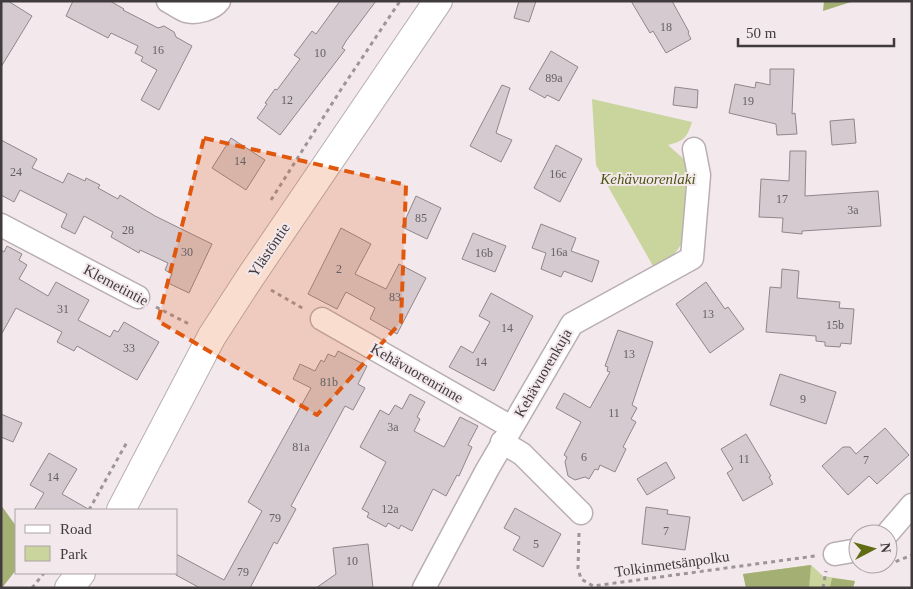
<svg xmlns="http://www.w3.org/2000/svg" width="913" height="589" font-family="'Times New Roman',serif">
<style>
.green{fill:#cad59e}
.forest{fill:#a4af74}
.building{fill:#d5cacf;stroke:#90878b}
.lines{fill:none;stroke-linecap:round;stroke-linejoin:round}
.minor-casing{stroke:#b9afb3;stroke-width:25}
.major-casing{stroke:#b9afb3;stroke-width:30}
.path{stroke:#9e9599;stroke-width:3;stroke-dasharray:4 4;stroke-linecap:butt}
.minor{stroke:#fff;stroke-width:22}
.major{stroke:#fff;stroke-width:28}
.marked{fill:#e0580e;fill-opacity:0.2;stroke:#e0580e;stroke-width:4;stroke-dasharray:10 6;stroke-linejoin:round}
.labels{text-anchor:middle;stroke-width:4;stroke-linejoin:round;paint-order:stroke}
.number-label{font-size:12px;fill:#655f62}
.park-label{font-size:15px;font-style:italic;fill:#4c5512;stroke:#f3e8ec}
.street-label{font-size:15px;fill:#403b3d;stroke:#f3e8ec}
</style>
<rect width="100%" height="100%" fill="#f3e8ec"/>
<g class="green">
<path d="M592,99L692,122C687,138 684,141 668,145L687,162L683,242L672,257L653,266L596,165Z"/>
<path d="M811,565L823,576L855,581L853,588H746L743,574Z"/>
</g>
<g class="forest">
<path d="M824,1H854L823,11Z"/>
<path d="M1,505L16,526V570L2,588Z"/>
<path d="M811,565L809,588H746L743,574Z"/>
<path d="M832,578L855,581L853,588H830Z"/>
</g>
<g class="building">
<path d="M1,1H8L32,16L1,67Z"/>
<path d="M73,1H110L124,9L123,10L158,28L164,26L174,32L176,37L192,46L159,110L141,100L157,70L141,61L143,57L135,53L138,46L111,33L108,38L66,16Z"/>
<path d="M340,1H376L346,41L342,48L345,50L280,135L257,118L267,104L265,103L275,89L277,90L300,59L294,55L312,31L316,34Z"/>
<path d="M519,1H536L529,22L514,18Z"/>
<path d="M631,1H672L689,32L688,33L691,39L666,53L653,31L650,33Z"/>
<path d="M551,51L578,67L559,101L547,95L545,98L529,89Z"/>
<path d="M770,69H794L792,114L795,113L797,134L777,135L776,124L729,113L735,84L755,88L756,82L770,85Z"/>
<path d="M502,85L510,88L496,133L512,140L501,162L470,146Z"/>
<path d="M675,87L698,90L697,108L673,105Z"/>
<path d="M854,119L856,143L832,145L830,121Z"/>
<path d="M231,138L265,160L246,190L212,168Z"/>
<path d="M1,140L37,159L32,168L63,183L68,173L85,181L86,178L100,185L98,188L118,199L120,195L155,216L212,244L189,293L168,283L172,274L165,270L168,263L140,250L139,253L111,237L113,232L84,216L75,234L61,227L67,214L20,190L14,202L1,195Z"/>
<path d="M556,145L582,159L560,202L534,188Z"/>
<path d="M790,151H806L805,196L878,191L881,226L802,231V234L782,232L783,218L759,217L761,179L789,181Z"/>
<path d="M416,196L441,208L427,239L402,227Z"/>
<path d="M541,224L576,238L571,251L599,261L592,282L564,271L561,277L541,269L546,253L532,248Z"/>
<path d="M341,228L371,244L355,274L386,289L399,264L426,278L397,334L370,319L375,308L346,292L337,309L308,294Z"/>
<path d="M473,233L506,246L495,272L462,259Z"/>
<path d="M7,246L22,254L19,260L27,265L19,279L48,296L56,282L89,300L78,320L110,337L114,330L118,332L124,322L159,342L137,380L77,346L74,351L57,342L62,332L16,308L1,335V250L4,252Z"/>
<path d="M782,269L799,271L797,298L840,302L839,308L854,309L851,344L841,343L840,347L825,346V342L816,341V336L766,332L770,287L781,288Z"/>
<path d="M706,282L725,309L728,307L744,329L710,353L676,304Z"/>
<path d="M491,293L533,316L494,391L449,367L461,346L473,353L490,322L479,316Z"/>
<path d="M618,330L653,342L632,405L637,408L631,419L636,422L623,447L626,449L615,472L600,465L598,470L595,469L589,479L585,477L575,480L568,476L565,462L567,457L564,455L581,422L556,408L564,393L590,408L610,372L607,371L608,367L605,366Z"/>
<path d="M338,351L367,366L358,384L365,388L353,410L345,406L291,506L296,509L277,544L274,542L250,588H200L176,575V554L224,580L262,511L248,502L311,388L293,379L300,364L315,371L321,360L324,362L328,354L335,357Z"/>
<path d="M780,374L836,392L826,424L770,405Z"/>
<path d="M410,394L425,402L417,417L420,419L414,431L444,447L460,417L478,426L468,445L472,447L459,476L457,475L446,496L433,489L412,531L401,525L399,529L388,523L386,527L367,517L369,513L362,509L386,462L360,447L380,410L389,415L395,405L402,409Z"/>
<path d="M1,414L22,423L13,442L1,437Z"/>
<path d="M885,428L909,455L877,484L869,476L848,495L822,466L843,447H850L856,454Z"/>
<path d="M746,434L771,476L769,477L773,484L743,501L727,473L733,469L721,449Z"/>
<path d="M49,453L77,469L62,494L90,510H34L44,493L30,485Z"/>
<path d="M666,462L675,478L647,495L637,479Z"/>
<path d="M646,507L668,510L667,514L690,517L685,550L642,544Z"/>
<path d="M515,508L561,534L543,567L513,550L520,537L504,528Z"/>
<path d="M368,544L373,588H316L336,574L333,548Z"/>
</g>
<g class="lines">
<defs>
<g id="minor">
<path d="M168,1C174,4 180,9 186,11C196,14 213,9 219,1"/>
<path d="M1,225L138,297"/>
<path d="M322,319L511,427"/>
<path d="M502,442L522,454L581,513"/>
<path d="M887,534L912,505"/>
<path d="M835,554L858,550"/>
<path d="M424,588L487,470L572,324L692,258L699,175L694,149"/>
</g>
<g id="major">
<path d="M121,510L212,336L251,276L438,1"/>
<path d="M69,588L81,573"/>
</g>
</defs>
<use href="#minor" class="minor-casing"/>
<use href="#major" class="major-casing"/>
<g class="path">
<path d="M271,200L340,91L400,1"/>
<path d="M271,290L304,309"/>
<path d="M156,307L191,325"/>
<path d="M89,510L127,442"/>
<path d="M579,533L578,568L581,579L593,586L815,556"/>
<path d="M888,564L895,562L912,555"/>
<path d="M872,567L888,564"/>
<path d="M32,588L44,573"/>
<path d="M823,588L826,571"/>
</g>
<use href="#minor" class="minor"/>
<use href="#major" class="major"/>
</g>
<path class="marked" d="M204,138L406,185L401,322L317,415L158,321Z"/>
<g class="labels">
<g class="number-label">
<text x="666" y="31">18</text>
<text x="158" y="54">16</text>
<text x="320" y="57">10</text>
<text x="554" y="82">89a</text>
<text x="287" y="104">12</text>
<text x="748" y="105">19</text>
<text x="240" y="165">14</text>
<text x="16" y="176">24</text>
<text x="558" y="178">16c</text>
<text x="782" y="203">17</text>
<text x="853" y="214">3a</text>
<text x="421" y="222">85</text>
<text x="128" y="234">28</text>
<text x="187" y="256">30</text>
<text x="559" y="256">16a</text>
<text x="484" y="257">16b</text>
<text x="339" y="273">2</text>
<text x="395" y="301">83</text>
<text x="63" y="313">31</text>
<text x="708" y="318">13</text>
<text x="835" y="329">15b</text>
<text x="507" y="332">14</text>
<text x="129" y="352">33</text>
<text x="629" y="358">13</text>
<text x="481" y="366">14</text>
<text x="329" y="386">81b</text>
<text x="803" y="403">9</text>
<text x="614" y="417">11</text>
<text x="393" y="431">3a</text>
<text x="301" y="451">81a</text>
<text x="584" y="461">6</text>
<text x="744" y="463">11</text>
<text x="866" y="464">7</text>
<text x="53" y="481">14</text>
<text x="390" y="513">12a</text>
<text x="275" y="522">79</text>
<text x="666" y="535">7</text>
<text x="536" y="548">5</text>
<text x="352" y="565">10</text>
<text x="243" y="576">79</text>
</g>
<g class="park-label">
<text x="648" y="184">Kehävuorenlaki</text>
</g>
<g class="street-label">
<text transform="translate(269 250) rotate(-56)" y="5">Ylästöntie</text>
<text transform="translate(116 285) rotate(28)" y="5">Klemetintie</text>
<text transform="translate(417 373) rotate(30)" y="5">Kehävuorenrinne</text>
<text transform="translate(543 373) rotate(-60)" y="5">Kehävuorenkuja</text>
<text transform="translate(672 564) rotate(-8)" y="5">Tolkinmetsänpolku</text>
</g>
</g>
<rect width="913" height="589" fill="none" stroke="#403b3d" stroke-width="5"/>
<rect x="15" y="509" width="162" height="65" fill="#f3e8ec" stroke="#aba3a6"/>
<rect x="25" y="525" width="25" height="8" fill="#ffffff" stroke="#aba3a6"/>
<text x="60" y="534" font-size="15" fill="#403b3d">Road</text>
<rect x="25" y="546" width="25" height="15" fill="#cad59e" stroke="#aba3a6"/>
<text x="60" y="559" font-size="15" fill="#403b3d">Park</text>
<g transform="translate(873 549) rotate(84)"><circle r="24" fill="#f3e8ec" stroke="#aba3a6"/>
<path d="M0-4L9 19L0 12L-9 19Z" fill="#616c15"/>
<text y="-8" font-size="14" font-weight="bold" text-anchor="middle" fill="#403b3d">N</text>
</g>
<path d="M738 38v8h156v-8" fill="none" stroke="#403b3d" stroke-width="2.5"/>
<text x="746" y="38" font-size="15" fill="#403b3d" stroke="#f3e8ec" stroke-width="4" paint-order="stroke">50 m</text>
</svg>
